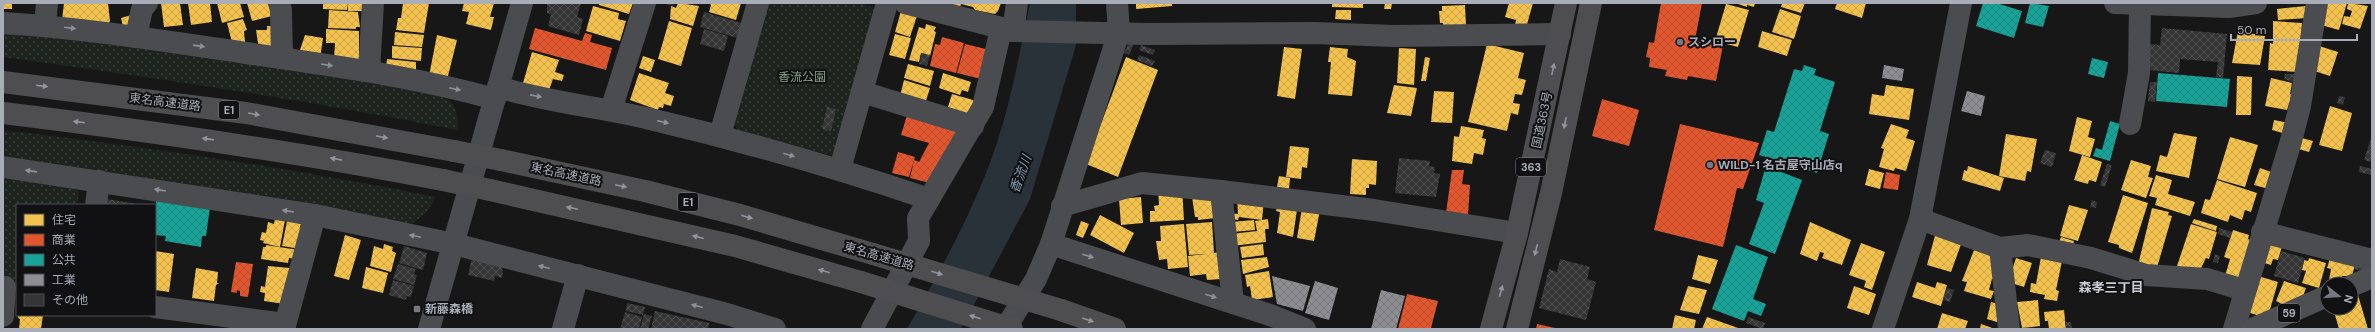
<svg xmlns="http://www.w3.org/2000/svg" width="2375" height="332" font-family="'DM Sans','Noto Sans JP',sans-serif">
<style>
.green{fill:url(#green-dots)}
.water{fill:#2a3239}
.homes{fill:url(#homes-cross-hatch)}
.shops{fill:url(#shops-cross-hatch)}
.public{fill:url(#public-cross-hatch)}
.industry{fill:url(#industry-cross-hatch)}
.building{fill:url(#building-cross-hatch)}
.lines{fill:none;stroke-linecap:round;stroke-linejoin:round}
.minor{stroke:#4b4c50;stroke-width:22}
.major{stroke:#4d4f52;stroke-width:22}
.highway{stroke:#4e4e51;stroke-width:22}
.highway-bridge{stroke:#4e4e51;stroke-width:22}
.oneway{fill:#8c9099}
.oneway2{fill:#92959e}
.poi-dot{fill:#757880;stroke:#111113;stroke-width:1.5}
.labels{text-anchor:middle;stroke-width:4;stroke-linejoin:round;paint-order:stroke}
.shield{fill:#111113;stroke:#7b7e86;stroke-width:1}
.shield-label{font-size:11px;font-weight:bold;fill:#a8adb8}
.poi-label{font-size:12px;font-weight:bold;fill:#a8adb8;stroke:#111113;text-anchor:start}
.park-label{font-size:12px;fill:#7fa381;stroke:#111113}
.street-label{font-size:12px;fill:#a8adb8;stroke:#111113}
.water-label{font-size:13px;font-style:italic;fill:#7f9bb3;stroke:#111113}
.neighbourhood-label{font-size:13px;font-weight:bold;fill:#c9ccd4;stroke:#111113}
</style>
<defs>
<pattern id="green-dots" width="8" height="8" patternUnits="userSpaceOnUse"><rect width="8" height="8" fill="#1d241e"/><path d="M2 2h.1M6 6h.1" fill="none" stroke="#3b413d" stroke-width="1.8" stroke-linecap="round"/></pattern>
<pattern id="homes-cross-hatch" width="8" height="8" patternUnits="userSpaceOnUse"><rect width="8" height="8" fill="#f2c14e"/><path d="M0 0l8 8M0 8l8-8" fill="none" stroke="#cca549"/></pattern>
<pattern id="shops-cross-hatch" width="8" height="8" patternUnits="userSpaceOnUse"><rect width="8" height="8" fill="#e4572e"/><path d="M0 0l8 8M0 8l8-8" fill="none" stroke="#b84e30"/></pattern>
<pattern id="public-cross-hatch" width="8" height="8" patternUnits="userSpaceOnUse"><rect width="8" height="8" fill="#17a398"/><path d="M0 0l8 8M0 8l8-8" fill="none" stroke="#1e8780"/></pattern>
<pattern id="industry-cross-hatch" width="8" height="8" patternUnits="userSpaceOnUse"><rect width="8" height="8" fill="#8d8d92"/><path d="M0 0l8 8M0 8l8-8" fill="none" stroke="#76777b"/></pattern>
<pattern id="building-cross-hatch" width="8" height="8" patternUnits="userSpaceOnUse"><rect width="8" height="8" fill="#353536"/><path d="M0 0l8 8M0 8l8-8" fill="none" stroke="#4f5051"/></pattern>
</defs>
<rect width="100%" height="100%" fill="#171717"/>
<g class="green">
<path d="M769,3H860L872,7L876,11L835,153L830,155L738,130L734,124Z"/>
<path d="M3,32C146,46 288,67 429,93C455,100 457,103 458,130C307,100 156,78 3,57Z"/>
<path d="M3,130C148,147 292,168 435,197L427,212L409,226L3,159Z"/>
<path d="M3,176L72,185L79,192L77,205H17V280L3,278Z"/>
</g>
<path class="water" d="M1030,3H1076V45L1030,199L961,329H907C941,269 975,209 997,143C1012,97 1020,50 1030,3Z"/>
<g class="homes">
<rect x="3" y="3" width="9" height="6"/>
<path d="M64,3H108L110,21L109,23L62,20Z"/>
<path d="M161,3H180L183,25L164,27Z"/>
<path d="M188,3H210L212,22L191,25Z"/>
<path d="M217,3H240L244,17L222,23Z"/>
<path d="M247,3H269L272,16L252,21Z"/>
<path d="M323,3H348L347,10L323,9Z"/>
<rect x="348" y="3" width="15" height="8"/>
<path d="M403,3H429L424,33L396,30L398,18H401Z"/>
<path d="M464,3H494L490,17H494L491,30L466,24L469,12L462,11Z"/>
<path d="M599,3H633L629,14L599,5Z"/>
<path d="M678,3L699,6L693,26L670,19L671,6L676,8Z"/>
<path d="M709,3H741L736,20L709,12L711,5Z"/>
<path d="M946,3H1001L998,11L995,14L975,10L973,7L961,4L960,8Z"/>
<path d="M1136,3H1172V6L1136,9Z"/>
<path d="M1332,3H1363V8L1332,7Z"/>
<path d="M1385,3H1392L1391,9H1384Z"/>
<path d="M1509,3H1533L1526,28L1515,25L1516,20L1505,17Z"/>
<path d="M1735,3H1755L1754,7L1747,5V7Z"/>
<path d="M1782,3H1805L1801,13L1781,7Z"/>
<path d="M1837,3H1866L1862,18L1835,9Z"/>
<path d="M2327,3H2347L2339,30L2321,25Z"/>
<path d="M2348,3L2368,6L2360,29L2342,24L2344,16L2350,17L2352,11L2347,9Z"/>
<path d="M1726,4L1749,10L1738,47L1715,41Z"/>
<path d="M1465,5L1466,25L1443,26V23H1440L1439,11H1442V6Z"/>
<path d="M593,6L619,13L618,19L626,21L620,41L586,31Z"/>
<path d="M2306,6L2307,18L2278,20L2277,9Z"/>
<path d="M1780,9L1801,16L1794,39L1772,32Z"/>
<path d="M329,10L358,12L360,27H356V29L328,28Z"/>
<path d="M1336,10H1351V20L1335,19Z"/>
<path d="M901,11L917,16L910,37L895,32Z"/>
<path d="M138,13L124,31L121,18Z"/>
<path d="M243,19L247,30L244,31L245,42L233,46L227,23Z"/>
<path d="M669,21L692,28L681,66L658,59Z"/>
<path d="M2273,21L2302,23L2298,72L2268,70L2270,43L2273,44Z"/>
<path d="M926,24L936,27L934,31L936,32L930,56L921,53L919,62L909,60L919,27L925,29Z"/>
<path d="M267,26H276V45L259,50L256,30H267Z"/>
<path d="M326,29L359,31V61L334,59L335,43H326Z"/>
<path d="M1762,31L1792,40L1787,56L1758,47Z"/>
<path d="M2238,31L2265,36L2260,65L2232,63Z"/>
<path d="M395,32L424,35L422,47L394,45Z"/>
<path d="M895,34L911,38L905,59L889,55Z"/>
<path d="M305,35L323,38L320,59L300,50Z"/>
<path d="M437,35L457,40L447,80L429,76Z"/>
<path d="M1487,44L1524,53L1518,78L1526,80L1522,95L1515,94L1513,103L1520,104L1518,115L1511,113L1507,131L1468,122Z"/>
<path d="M2316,45L2338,52L2330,76L2308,69Z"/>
<path d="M392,46L422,48L421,61L392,58Z"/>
<path d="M1284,47L1302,49L1295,99L1277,96Z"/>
<path d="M1330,47L1348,49L1347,57L1356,61L1352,96L1328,94L1331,62H1328Z"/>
<path d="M1399,48L1416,49L1414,85L1397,83Z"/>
<path d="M532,52L559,60L555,72L564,75L562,81L553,79L549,90L523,83Z"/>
<path d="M643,56L655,60L651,72L639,68Z"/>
<path d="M1126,57L1158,70L1118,177L1086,164Z"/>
<path d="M1425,57L1430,58L1426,81H1421Z"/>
<path d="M387,59L416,62V72L386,67Z"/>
<path d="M908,64L934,71L930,86L904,78Z"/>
<path d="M639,73L669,83L665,93L674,96L671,106L664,104L663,108L659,107L658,110L630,100Z"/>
<path d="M943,73L971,82L968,92L962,90L960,95L939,88Z"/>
<path d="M2237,76L2252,77L2251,115H2236Z"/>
<path d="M2271,78L2292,83L2290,94H2292L2287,110L2265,106Z"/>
<path d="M904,80L930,88L925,104L900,96Z"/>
<path d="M1394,85L1417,88L1411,116L1387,113Z"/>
<path d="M1886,85L1914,89L1909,120L1869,114L1872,94L1884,96Z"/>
<path d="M1434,91L1454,92L1452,123L1431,122Z"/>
<path d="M952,94L980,102L968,116L947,110Z"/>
<path d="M2330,106L2352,113L2342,151L2319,145Z"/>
<path d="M2077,117L2092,121L2088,137L2095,139L2090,157L2069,151Z"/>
<path d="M2274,120L2289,123L2286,134L2272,130Z"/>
<path d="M1891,124L1909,130L1906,138L1915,141L1906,171L1895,168L1894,171L1879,167L1884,149L1881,148Z"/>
<path d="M1461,126L1484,130L1482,138L1486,139L1483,155L1474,153L1472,164L1452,161L1454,136L1459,137Z"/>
<path d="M2174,133L2197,137L2189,178L2156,171L2160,155L2167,157Z"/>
<path d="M2006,134L2037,139L2031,172L2027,171L2025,181L1999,176Z"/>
<path d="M2230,137L2258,145L2245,187L2217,179Z"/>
<path d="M2298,137L2313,141L2309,152L2295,148Z"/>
<path d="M1290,146L1309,148L1307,168L1302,167L1301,179L1286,177Z"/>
<path d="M2082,155L2102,162L2096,182L2089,180L2088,184L2074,180Z"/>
<path d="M1352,159L1377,161L1376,185L1369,184V188H1366V195L1350,194Z"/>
<path d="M2131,160L2151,166L2148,177L2153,178L2146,198L2121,190Z"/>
<path d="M1968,166L2004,178L2000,191L1962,180L1964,170L1967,171Z"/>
<path d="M2260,168L2274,173L2269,189L2254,185Z"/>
<path d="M1869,169L1884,173L1880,189L1865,185Z"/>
<path d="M2156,175L2172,180L2168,194L2195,202L2190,216L2155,205L2157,198L2149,196Z"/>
<path d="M1279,176L1290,178L1289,189L1277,187Z"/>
<path d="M2217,180L2257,193L2251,212L2245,210L2242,220L2230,215L2228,222L2201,213L2205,199L2210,200Z"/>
<path d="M1182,187L1184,220L1150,222V211H1155L1154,206L1159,205L1158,189Z"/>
<path d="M1213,191L1216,218L1198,220V217H1195L1192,197Z"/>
<path d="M2123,195L2148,203L2132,253L2119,248V245L2108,242Z"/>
<path d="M1141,197L1143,223L1121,225L1119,199Z"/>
<path d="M1237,197L1264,200L1262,220L1239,217L1238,220L1229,219V213L1238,214Z"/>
<path d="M1279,199L1298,203L1293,237L1277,233L1280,212L1276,211Z"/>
<path d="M2069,205L2088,210L2078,241L2060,236Z"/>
<path d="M1302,208L1320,210L1314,241L1297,238Z"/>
<path d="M2152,208L2169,212L2168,215L2172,216L2156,271L2138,265Z"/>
<path d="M1100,215L1134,233L1124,253L1090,235Z"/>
<path d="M275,218L285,220L280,247L263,243L264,241L260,240L262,232L266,233L268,222L274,224Z"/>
<path d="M1268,219L1269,229H1265L1266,242L1232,246L1231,234L1257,231L1255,221Z"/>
<path d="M2194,219L2217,226L2216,231L2192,223Z"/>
<path d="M1254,220L1255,230L1232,232L1231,222Z"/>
<path d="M287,221L301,224L300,227L305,229L301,249L282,246Z"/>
<path d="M1081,221L1089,224L1083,238L1076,235Z"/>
<path d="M1212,222L1214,253L1219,252L1221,279L1207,280L1206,274L1190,276L1188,256L1206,254L1189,255L1186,224Z"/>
<path d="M1810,222L1851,240L1842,265L1822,258L1824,253L1820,252L1817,261L1800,254Z"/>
<path d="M1184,224L1188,267L1168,269L1167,259L1159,260L1156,241H1161L1160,226Z"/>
<path d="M2191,224L2217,232L2209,259L2206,258L2199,272L2176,269Z"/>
<path d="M2233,230L2249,235L2248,239L2251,240L2239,281L2225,276L2230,259L2224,257Z"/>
<path d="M1936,232L1963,239L1951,272L1927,265Z"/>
<path d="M345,235L361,240L349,280L334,276Z"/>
<path d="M2061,237L2074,241L2072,249L2058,245Z"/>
<path d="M1861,243L1885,252L1872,290L1864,287L1866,281L1849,275Z"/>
<path d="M2269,243H2283L2278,260L2273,259L2271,265L2258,261Z"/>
<path d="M384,244L393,247L392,251L396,253L391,272L370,266L374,246L383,249Z"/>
<path d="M1263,244L1264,255L1242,258L1240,247Z"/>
<path d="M266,245L299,250L297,259L289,258L288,263L261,259L263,247H266Z"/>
<path d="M1974,250L1997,257L1995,280L1992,279L1989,290L1994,291L1991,299L1964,291L1967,282L1962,281Z"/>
<path d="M155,251L174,254L169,292L155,290Z"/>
<path d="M1698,255L1718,260L1710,284L1692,279Z"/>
<path d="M1267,257L1269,267L1243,274L1241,260Z"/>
<path d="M2041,257L2062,261L2056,290L2059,291L2057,301L2044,299L2045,295L2030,292L2031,283L2036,284Z"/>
<path d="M2016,258L2032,263L2024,287L2008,282Z"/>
<path d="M2309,258L2326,263L2319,288L2302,283L2306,271L2302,270L2304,260L2308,261Z"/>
<path d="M2330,258L2356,261L2352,276H2342L2340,283L2329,280L2331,269L2327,268Z"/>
<path d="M268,266L290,268L285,304L264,301L265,293L260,292L261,286L265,287Z"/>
<path d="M366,267L388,273L383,293L362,288Z"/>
<path d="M196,268L218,272L217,283H219L216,285L214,301L192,298Z"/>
<path d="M1269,271L1273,297L1252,300L1250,286L1247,287L1245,275Z"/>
<path d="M2258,276L2278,282L2269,313L2260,316L2247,312Z"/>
<path d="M2284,281L2306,288L2301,302L2290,308L2276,301Z"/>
<path d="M1917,282L1935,288L1937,282L1947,285L1941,306L1912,297Z"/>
<path d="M1688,286L1707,290L1699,314L1680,310Z"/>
<path d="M1854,286L1876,294L1869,315L1847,308Z"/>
<path d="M2358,295L2368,329H2339L2333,308H2351V297Z"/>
<path d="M2038,300L2040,326L2022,328L2017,302Z"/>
<path d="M1991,302L2002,305L1997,322L1987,319Z"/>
<path d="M2064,310L2066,329H2049L2048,321H2045L2044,312Z"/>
<path d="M1942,313L1968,321L1965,329H1937Z"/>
<path d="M18,315H43L41,329H19L20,319L18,318Z"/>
<path d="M1675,315L1696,320L1694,329H1672Z"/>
<path d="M1707,317L1741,329H1702Z"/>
<path d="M1981,324L1995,329H1980Z"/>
</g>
<g class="shops">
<path d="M1661,3H1702L1695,40L1723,45L1716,81L1688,76L1687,80L1665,76L1667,70L1649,67L1650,58L1646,57L1649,42L1654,43Z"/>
<path d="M535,28L582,41L585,33L592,35L590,42L612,48L606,70L529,49Z"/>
<path d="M942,37L964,43L956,73L930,66L935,44L940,45Z"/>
<path d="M965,44L990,50L985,80L957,73Z"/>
<path d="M1602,99L1639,110L1629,146L1592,136Z"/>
<path d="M908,112L944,123L964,137L934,184L910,178L914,160L919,162L929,143L901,135Z"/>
<path d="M1680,124L1759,143L1743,189L1737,188L1723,247L1654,230Z"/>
<path d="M898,152L915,157L909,177L892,173Z"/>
<path d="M1452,170H1464L1462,184L1470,185L1468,215L1446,213Z"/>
<path d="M1886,172L1900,175L1898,190L1883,188Z"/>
<path d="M236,262L253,264L248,297L240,296V291L237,290V293L231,292Z"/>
<path d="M1407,294L1438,301L1431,328L1435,329H1398Z"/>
<path d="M1537,324L1555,328L1554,329H1536Z"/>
</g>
<g class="public">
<path d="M1983,3H1996L2022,11L2014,38L1976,26Z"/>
<path d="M2030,3L2049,6L2043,27L2025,23Z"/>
<path d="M2092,58L2108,62L2104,78L2088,74Z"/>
<path d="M1804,65L1816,69L1814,75L1835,82L1820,131L1829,134L1817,173L1759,155L1767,130L1774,132L1794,69L1802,71Z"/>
<path d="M2158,73L2230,79L2227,107L2156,101Z"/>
<path d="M2110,121L2120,124L2110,161L2093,156L2096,148L2102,150Z"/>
<path d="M1766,166L1802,180L1775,254L1749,244L1764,203L1756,200Z"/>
<path d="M156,200L210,207L206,236H202L201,247L165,241L166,236L155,235Z"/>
<path d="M1736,245L1768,257L1753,299L1766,304L1761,316L1748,311L1744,321L1712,309Z"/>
</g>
<g class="industry">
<path d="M1884,65L1904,69L1902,81L1882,78Z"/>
<path d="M1967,91L1985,96L1981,116L1961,111Z"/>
<path d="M1272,276L1310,286L1303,311L1277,304Z"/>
<path d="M1315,281L1338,288L1329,320L1305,313Z"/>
<path d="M1381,290L1405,296L1396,329H1371Z"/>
</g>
<g class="building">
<path d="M547,3H581L577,17L583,19L579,35L548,26L551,14L547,13Z"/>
<path d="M663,3H674L673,6Z"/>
<path d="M704,12L745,24L741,39L700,27Z"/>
<path d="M2162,28L2227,34L2223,78L2216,77L2218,62L2180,59L2179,73L2147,70L2149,44L2160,45Z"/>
<path d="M704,29L728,36L724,51L700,44Z"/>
<path d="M1129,42L1134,44L1129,55L1124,53Z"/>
<path d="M1141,45L1155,50L1153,55L1139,50Z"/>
<path d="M922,53L930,55L927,66L919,64Z"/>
<path d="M1139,55L1155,61L1152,66L1137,60Z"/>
<path d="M2285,74H2296V83L2284,79Z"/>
<path d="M2150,82H2157L2155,102L2148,101Z"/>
<path d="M2339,96L2345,97L2343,105L2337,103Z"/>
<path d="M827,107L836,109L831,131L822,129Z"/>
<path d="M2372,135V162L2364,160Z"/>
<path d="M2045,150L2056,153L2052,167L2040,163Z"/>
<path d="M1399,158L1430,161L1429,166L1435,167L1434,173L1440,174L1436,197L1395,193Z"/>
<path d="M2107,164L2112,165L2105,187L2100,185Z"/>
<path d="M2360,166L2372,169V175L2359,172Z"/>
<path d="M107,199L137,204V205H106Z"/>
<path d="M2092,200L2097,202L2096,208L2090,207Z"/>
<path d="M2219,228L2232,232L2230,238L2218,234Z"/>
<path d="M404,246L427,253L423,270L399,263Z"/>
<path d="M2281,251L2305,258L2298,283L2274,276Z"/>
<path d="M2215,254L2220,256L2218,263L2213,262Z"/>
<path d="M472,258L501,265L503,273L502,278L495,276L494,281L468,275Z"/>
<path d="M1560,259L1590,267L1587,279L1596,282L1586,320L1539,308L1549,269L1557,272Z"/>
<path d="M2356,261L2367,264L2365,272L2354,269Z"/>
<path d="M398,264L416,269L414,274L417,275L414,285L393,279Z"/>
<path d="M393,280L414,286L411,297L407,296L406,300L389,295Z"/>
<path d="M1947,288L1954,290L1950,302L1943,300Z"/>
<path d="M627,303L645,307L643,315L626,311Z"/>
<path d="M655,311L709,323L708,329H651Z"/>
<path d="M625,312L642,317L639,329H620Z"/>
<path d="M644,314L652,316L648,329H640Z"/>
<path d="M1748,317L1765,323L1763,329L1746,323Z"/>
<path d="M2065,322H2071L2072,329H2066Z"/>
</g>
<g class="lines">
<g class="minor">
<path d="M279,3L281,10L282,58"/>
<path d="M905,3L1013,31L1147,34L1314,33L1394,36L1560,34"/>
<path d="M2115,3L2229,7L2256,3"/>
<path d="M3,23C84,28 165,41 246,53C329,65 413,76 495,99"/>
<path d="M45,25L47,3"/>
<path d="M1013,31L1017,3"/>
<path d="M136,37L142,9L147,3"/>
<path d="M369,71L373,3"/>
<path d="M498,87C547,102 600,107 650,119C744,141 837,168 929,199"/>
<path d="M862,92L973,126"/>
<path d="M611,110L645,3"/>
<path d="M2130,124L2139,73L2140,3"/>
<path d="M720,135L758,3"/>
<path d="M3,167L315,215L454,244L727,314L775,329"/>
<path d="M840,169L887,3"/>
<path d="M1221,191L1233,303"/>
<path d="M96,205L99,181"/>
<path d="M1062,206L1142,183L1221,191L1374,210L1517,233"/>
<path d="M1920,219L2000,248L2028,245L2091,258L2146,275L2207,279L2244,290"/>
<path d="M2262,232L2372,260"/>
<path d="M1051,244L1270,315L1305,329"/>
<path d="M2000,248L2009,329"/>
<path d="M155,307L285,324"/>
<path d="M3,316L5,287"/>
<path d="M284,329L315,215"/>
<path d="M429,329L522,3"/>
<path d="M563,329L578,275"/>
<path d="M872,329L919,241L918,218L983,107L1001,29"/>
<path d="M1005,329L1036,279L1051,244L1119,32L1117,3"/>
<path d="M1883,329L1920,219L1961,3"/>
<path d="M2234,329L2291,141L2300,106L2317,3"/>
</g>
<g class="major">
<path d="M2351,286L2372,277"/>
<path d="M2252,329L2327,296"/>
</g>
<g class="highway">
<path d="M3,82L246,113L454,151"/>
<path d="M3,113C151,131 297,152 443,180"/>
<path d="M501,160L645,191L740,215L873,254"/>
<path d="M490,190L735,246L861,282"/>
<path d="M1061,310L1115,329"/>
<path d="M1491,329L1517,233L1566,3"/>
<path d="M1517,329L1551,193L1591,3"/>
</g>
<g class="highway-bridge">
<path d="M454,151L501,160"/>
<path d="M443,180L490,190"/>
<path d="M873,254L1061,310"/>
<path d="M861,282L1012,329"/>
</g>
</g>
<defs><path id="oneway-solid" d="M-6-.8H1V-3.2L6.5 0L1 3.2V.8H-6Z"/></defs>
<g class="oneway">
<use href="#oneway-solid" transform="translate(70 28) rotate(7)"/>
<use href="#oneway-solid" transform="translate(199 46) rotate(8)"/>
<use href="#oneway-solid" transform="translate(327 65) rotate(9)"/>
<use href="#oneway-solid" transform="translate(455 89) rotate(12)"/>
<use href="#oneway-solid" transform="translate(536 96) rotate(11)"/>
<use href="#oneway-solid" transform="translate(663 122) rotate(13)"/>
<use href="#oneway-solid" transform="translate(789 155) rotate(16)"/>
<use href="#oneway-solid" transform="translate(31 171) rotate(-172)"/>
<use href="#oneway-solid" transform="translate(160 190) rotate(-171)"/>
<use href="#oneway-solid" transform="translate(288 211) rotate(-171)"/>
<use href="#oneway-solid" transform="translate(415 236) rotate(-168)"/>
<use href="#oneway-solid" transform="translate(1088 256) rotate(18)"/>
<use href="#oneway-solid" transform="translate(544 267) rotate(-166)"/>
<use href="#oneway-solid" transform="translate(1211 296) rotate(18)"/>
<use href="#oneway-solid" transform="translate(697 306) rotate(-165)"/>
</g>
<g class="oneway2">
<use href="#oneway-solid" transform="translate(1553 69) rotate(-78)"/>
<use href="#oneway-solid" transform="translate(42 86) rotate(7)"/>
<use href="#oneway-solid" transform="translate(254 114) rotate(10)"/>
<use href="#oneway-solid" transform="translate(79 122) rotate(-173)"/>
<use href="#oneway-solid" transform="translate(1565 123) rotate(102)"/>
<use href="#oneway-solid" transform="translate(382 137) rotate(11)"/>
<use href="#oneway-solid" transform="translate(208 139) rotate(-172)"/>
<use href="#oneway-solid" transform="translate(336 159) rotate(-169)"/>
<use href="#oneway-solid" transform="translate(621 186) rotate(12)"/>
<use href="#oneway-solid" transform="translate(572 208) rotate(-168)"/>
<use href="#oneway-solid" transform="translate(747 217) rotate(16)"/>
<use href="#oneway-solid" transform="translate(698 237) rotate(-166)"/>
<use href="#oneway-solid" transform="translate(1536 250) rotate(104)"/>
<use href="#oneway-solid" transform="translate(824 271) rotate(-164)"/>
<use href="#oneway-solid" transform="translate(937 273) rotate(17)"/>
<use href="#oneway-solid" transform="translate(1501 291) rotate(-75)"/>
<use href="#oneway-solid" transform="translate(975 317) rotate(-163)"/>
<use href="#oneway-solid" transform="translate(1088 320) rotate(19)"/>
</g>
<g class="poi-dot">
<circle cx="1680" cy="42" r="4"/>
<circle cx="1710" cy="165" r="4"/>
<rect x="413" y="305" width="8" height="8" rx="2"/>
</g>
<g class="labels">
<g class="shield">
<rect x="219" y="101" width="20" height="18" rx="3"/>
<rect x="1516" y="158" width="30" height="18" rx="3"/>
<rect x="678" y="193" width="20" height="18" rx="3"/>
<rect x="2278" y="304" width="22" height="18" rx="3"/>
</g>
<g class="shield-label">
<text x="229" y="114">E1</text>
<text x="1531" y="171">363</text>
<text x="688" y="206">E1</text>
<text x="2289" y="317">59</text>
</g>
<g class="poi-label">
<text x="1688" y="46">スシロー</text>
<text x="1718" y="169">WILD-1 名古屋守山店q</text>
<text x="425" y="313">新藤森橋</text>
</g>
<g class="park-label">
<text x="802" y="81">香流公園</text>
</g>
<g class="street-label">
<text transform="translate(165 102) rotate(7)" y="4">東名高速道路</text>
<text transform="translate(1542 120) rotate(-78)" y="4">国道363号</text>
<text transform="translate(566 174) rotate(12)" y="4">東名高速道路</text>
<text transform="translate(879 256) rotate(16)" y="4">東名高速道路</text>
</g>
<g class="water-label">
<text transform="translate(1020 174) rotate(-70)" y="5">香流川</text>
</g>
<g class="neighbourhood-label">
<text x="2111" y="292">森孝三丁目</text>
</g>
</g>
<rect width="2375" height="332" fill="none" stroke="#a8adb8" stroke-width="8"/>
<rect x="16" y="204" width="140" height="112" fill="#111113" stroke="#4d4f55"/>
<rect x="24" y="214" width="20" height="12" fill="#f2c14e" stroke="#4d4f55"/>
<text x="52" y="224" font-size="12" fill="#a8adb8">住宅</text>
<rect x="24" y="234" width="20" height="12" fill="#e4572e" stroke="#4d4f55"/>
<text x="52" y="244" font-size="12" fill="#a8adb8">商業</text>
<rect x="24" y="254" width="20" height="12" fill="#17a398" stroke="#4d4f55"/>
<text x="52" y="264" font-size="12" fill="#a8adb8">公共</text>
<rect x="24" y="274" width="20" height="12" fill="#8d8d92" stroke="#4d4f55"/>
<text x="52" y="284" font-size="12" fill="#a8adb8">工業</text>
<rect x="24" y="294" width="20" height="12" fill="#353536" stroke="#4d4f55"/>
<text x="52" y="304" font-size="12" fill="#a8adb8">その他</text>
<g transform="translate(2339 296) rotate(107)"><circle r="19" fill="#111113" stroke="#4d4f55"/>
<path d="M0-3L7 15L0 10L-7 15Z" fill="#757880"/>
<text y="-6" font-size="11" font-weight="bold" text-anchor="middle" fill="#a8adb8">N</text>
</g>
<path d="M2231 34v6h126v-6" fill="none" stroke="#a8adb8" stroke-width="2"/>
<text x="2237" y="34" font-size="12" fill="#a8adb8" stroke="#111113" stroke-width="3" paint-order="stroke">50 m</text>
</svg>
